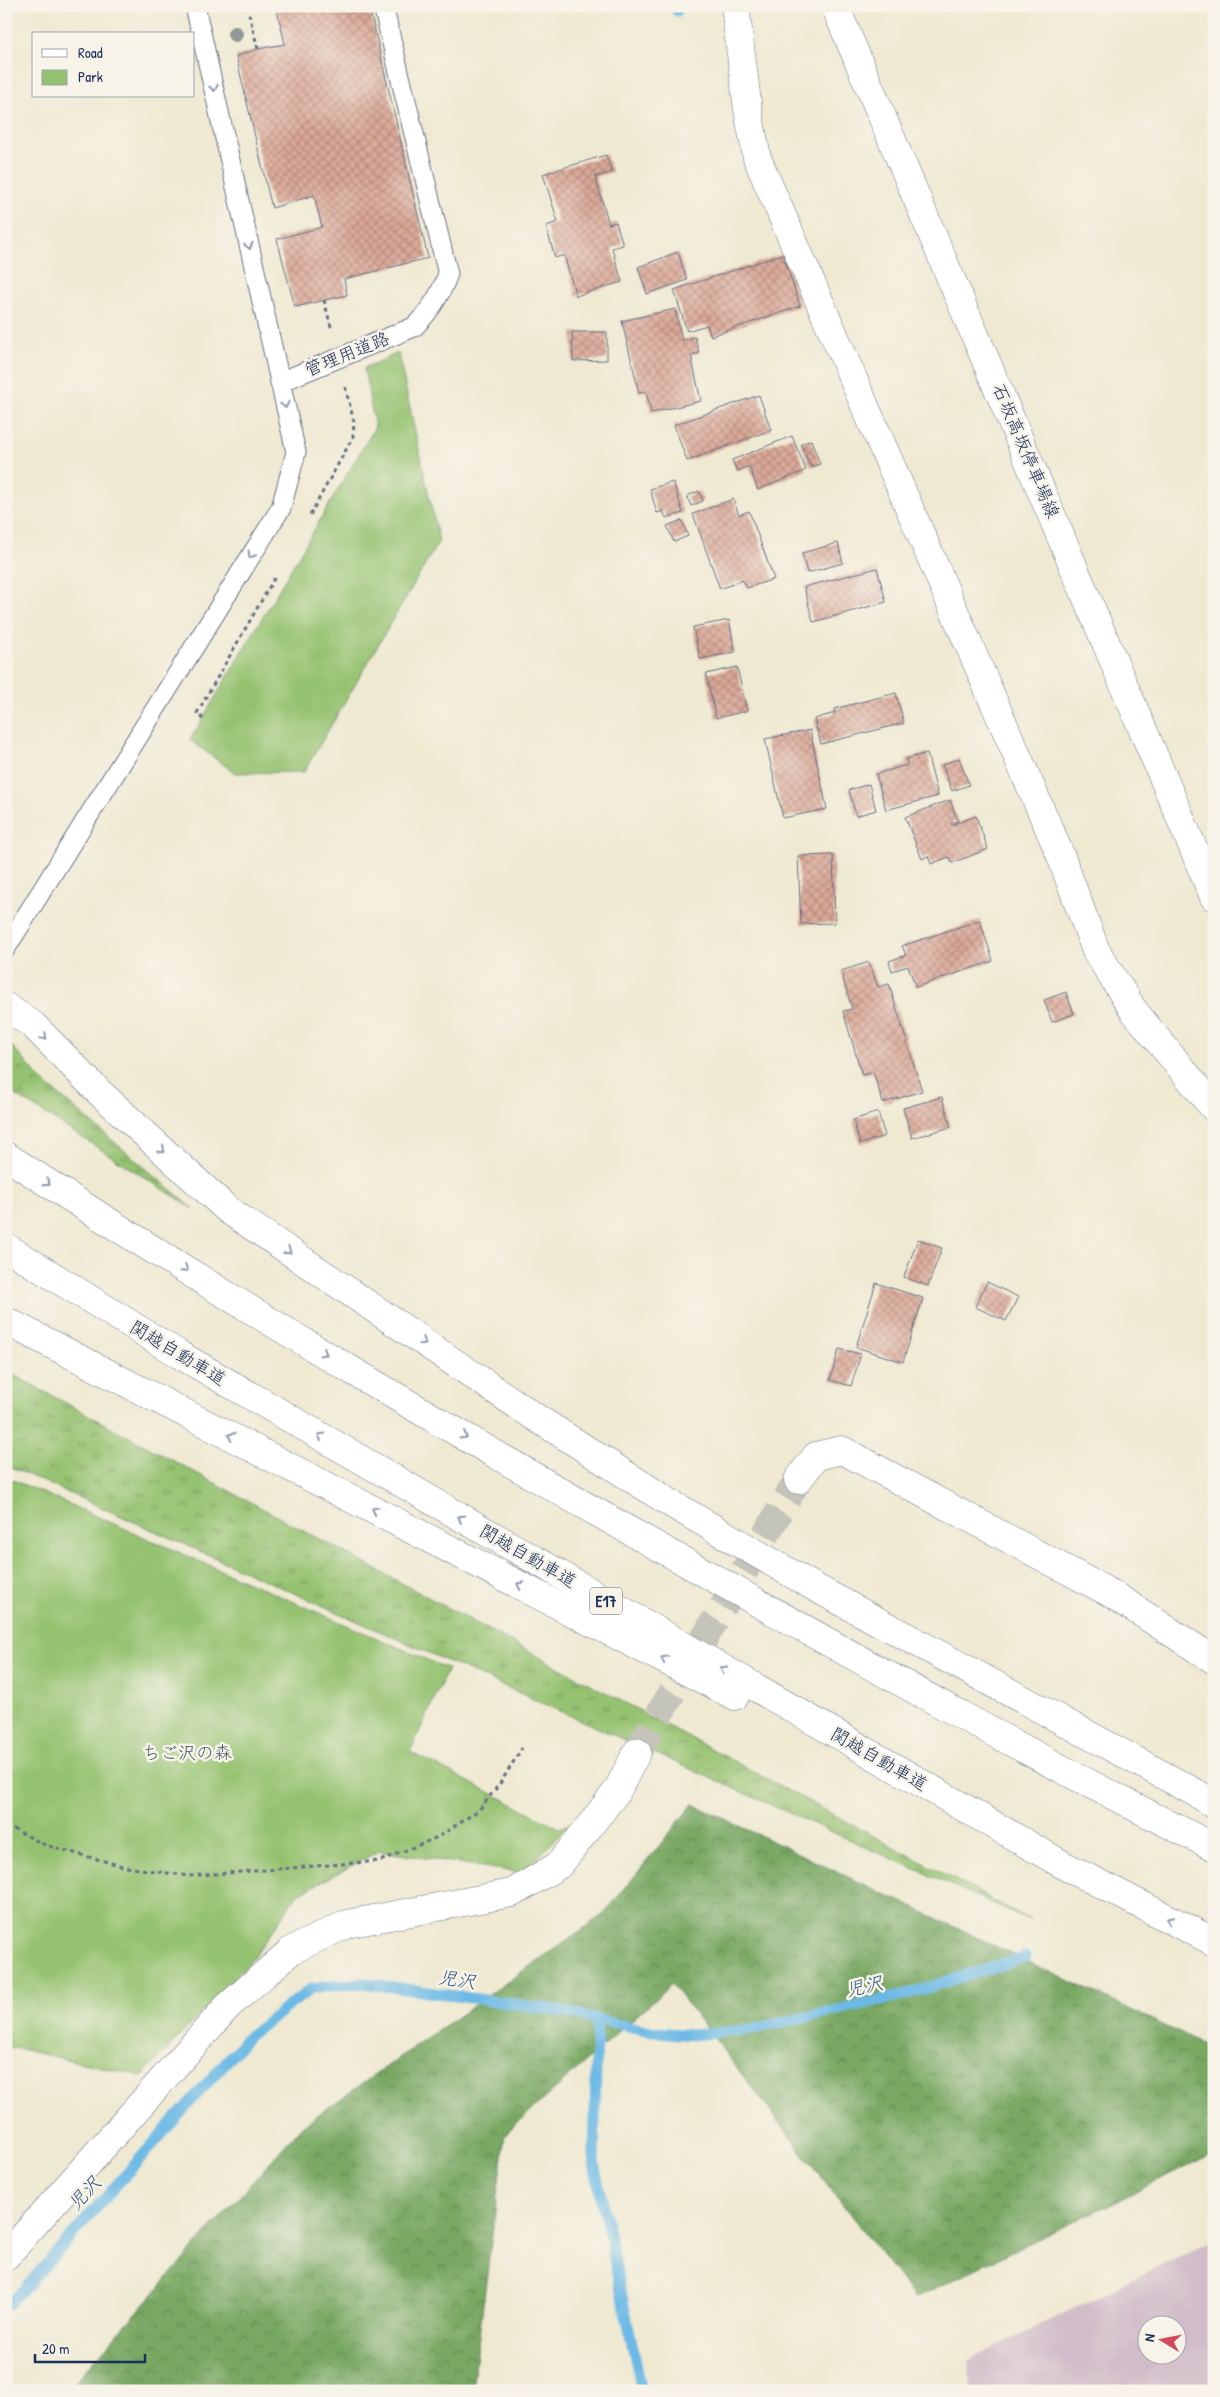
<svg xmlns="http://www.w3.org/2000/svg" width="1220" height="2397" font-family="'Patrick Hand','Klee One',sans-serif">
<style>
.industrial{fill:#d1bdc9;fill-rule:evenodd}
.grass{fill:url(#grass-tufts);stroke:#587867}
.forest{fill:url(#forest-crowns);stroke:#4a6c60}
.park{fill:#95c270;stroke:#587867}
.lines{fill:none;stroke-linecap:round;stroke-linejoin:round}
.stream{stroke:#6cb9e6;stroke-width:11}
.building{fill:url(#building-cross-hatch)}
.minor-tunnel{stroke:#c5c4ba;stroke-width:28;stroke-dasharray:28 14;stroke-linecap:butt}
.service-casing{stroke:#657086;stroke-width:21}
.minor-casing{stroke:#657086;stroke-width:29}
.secondary-casing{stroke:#657086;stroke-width:29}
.motorway-casing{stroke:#657086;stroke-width:29}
.path{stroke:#657086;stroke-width:3;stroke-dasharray:4 4;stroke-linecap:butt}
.service{stroke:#fff;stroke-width:19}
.minor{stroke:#fff;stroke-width:28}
.secondary{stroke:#fff;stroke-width:28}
.motorway{stroke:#fff;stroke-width:28}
.tree{fill:#8f9b94}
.oneway{stroke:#8d97ae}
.labels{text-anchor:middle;stroke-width:5;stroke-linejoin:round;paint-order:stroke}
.shield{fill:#f7f3e8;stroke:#5d6a87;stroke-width:1}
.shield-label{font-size:16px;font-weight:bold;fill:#1b2f5e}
.street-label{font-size:18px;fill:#1b2f5e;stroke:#f7f3e8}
.park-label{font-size:18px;fill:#405b63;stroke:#f7f3e8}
.water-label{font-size:19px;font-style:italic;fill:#335887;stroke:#f7f3e8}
</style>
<defs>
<pattern id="grass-tufts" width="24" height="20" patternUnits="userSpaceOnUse" patternTransform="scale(1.25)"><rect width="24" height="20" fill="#95c270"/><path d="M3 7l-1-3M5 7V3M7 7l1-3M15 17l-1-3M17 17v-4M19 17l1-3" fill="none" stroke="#799e5f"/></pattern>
<pattern id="forest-crowns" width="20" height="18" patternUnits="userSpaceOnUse" patternTransform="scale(1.25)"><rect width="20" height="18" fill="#78a862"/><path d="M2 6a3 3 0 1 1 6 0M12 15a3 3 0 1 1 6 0" fill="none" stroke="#628954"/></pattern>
<pattern id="building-cross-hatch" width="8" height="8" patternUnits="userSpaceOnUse" patternTransform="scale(1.25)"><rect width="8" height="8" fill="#dca998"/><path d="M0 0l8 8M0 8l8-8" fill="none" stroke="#b28a7f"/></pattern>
</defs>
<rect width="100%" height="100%" fill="#f7f3e8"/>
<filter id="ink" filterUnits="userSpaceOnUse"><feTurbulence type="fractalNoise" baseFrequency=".02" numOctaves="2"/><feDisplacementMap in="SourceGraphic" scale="10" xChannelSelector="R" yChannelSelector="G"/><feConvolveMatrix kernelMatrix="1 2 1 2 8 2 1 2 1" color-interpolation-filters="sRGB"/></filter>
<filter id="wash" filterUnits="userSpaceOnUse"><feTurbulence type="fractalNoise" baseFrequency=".0096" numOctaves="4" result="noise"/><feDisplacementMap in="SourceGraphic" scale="20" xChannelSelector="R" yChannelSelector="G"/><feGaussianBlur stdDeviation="1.12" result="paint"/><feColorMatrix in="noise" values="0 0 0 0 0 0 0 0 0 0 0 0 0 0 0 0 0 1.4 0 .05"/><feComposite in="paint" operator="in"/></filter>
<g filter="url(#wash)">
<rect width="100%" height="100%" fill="#efe9d1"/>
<path class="industrial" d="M1214,2239V2391H971L969,2360ZM1148,2324H1178V2354H1148Z"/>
<g class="grass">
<path d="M6,1039L41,1080L194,1209L6,1089Z"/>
<path d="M6,1371L1030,1920L6,1465Z"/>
</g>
<path class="forest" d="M693,1804L1214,2049V2154L915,2298L672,1984L505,2134L472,2391H67L302,2126L604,1914Z"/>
<g class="park">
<path d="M398,353L439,541L304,772L235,773L190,740L375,427L364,368Z"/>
<path d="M6,1477L448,1669L410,1752L560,1828L572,1822L523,1873L379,1851L297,1895L255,1956L142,2076L6,2046Z"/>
</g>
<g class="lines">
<g class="stream">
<path d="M676,6L677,11"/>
<path d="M597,2021L594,2163L642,2391"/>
<path d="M6,2306L24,2289L249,2036L312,1988L363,1983L549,2009L655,2032L693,2035L753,2029L904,1995L1026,1957"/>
</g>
</g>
<g id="blocks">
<g class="building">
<path d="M276,6H369L428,258L344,279L347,295L295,307L277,239L322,227L314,195L272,208L236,56L258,49L285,44Z"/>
<path d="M606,155L612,172L595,177L609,224L616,222L623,245L612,248L622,282L576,296L564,255L555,258L546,226L558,222L543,174Z"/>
<path d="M678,252L687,280L647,294L638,267Z"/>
<path d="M783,254L800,306L711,336L707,325L687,331L674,290Z"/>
<path d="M675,309L682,340L695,337L699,353L691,355L701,401L651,413L646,391L639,393L622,321Z"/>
<path d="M572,332H607V360L573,361Z"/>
<path d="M759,395L771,430L687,461L674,425Z"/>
<path d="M792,436L806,470L758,490L749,466L737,471L732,460Z"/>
<path d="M811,440L820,464L811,467L801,444Z"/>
<path d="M673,482L683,513L666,518L663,511L657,513L650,489Z"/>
<path d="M699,491L703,501L691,506L687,496Z"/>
<path d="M733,499L739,515L749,511L774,579L747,588L743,580L720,589L693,514Z"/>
<path d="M682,520L688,536L674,542L667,526Z"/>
<path d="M838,543L843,563L807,573L802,553Z"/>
<path d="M877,568L886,602L813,622L804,587Z"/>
<path d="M729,620L735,652L700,659L693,627Z"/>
<path d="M737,667L747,711L716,718L706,674Z"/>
<path d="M896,693L904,723L821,744L814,719L835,713L834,709Z"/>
<path d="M810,730L827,809L783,818L765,739Z"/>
<path d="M927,753L938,796L886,810L876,774L907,765L906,759Z"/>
<path d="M959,758L969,785L952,791L942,765Z"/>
<path d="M869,784L876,810L856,816L849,790Z"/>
<path d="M950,800L958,821L951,823L952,825L976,816L988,849L952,863L949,857L931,864L928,856L922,859L905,817Z"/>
<path d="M833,855L835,923L801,924L798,856Z"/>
<path d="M980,920L993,961L916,987L908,966L892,971L889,961L906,955L902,946Z"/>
<path d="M869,962L878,987L889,984L922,1091L883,1103L873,1072L862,1075L843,1011L852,1009L841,971Z"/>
<path d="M1066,992L1074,1014L1052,1022L1044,1000Z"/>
<path d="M942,1097L951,1127L912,1138L903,1108Z"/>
<path d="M878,1112L885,1136L860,1144L853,1120Z"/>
<path d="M918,1239L942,1248L928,1286L904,1277Z"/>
<path d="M987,1282L1018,1297L1006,1321L975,1307Z"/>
<path d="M876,1283L923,1298L903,1362L856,1347Z"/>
<path d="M839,1349L861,1354L851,1386L830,1380Z"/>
</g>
</g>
</g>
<g filter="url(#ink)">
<use href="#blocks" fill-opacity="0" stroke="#657086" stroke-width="1"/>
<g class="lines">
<path class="minor-tunnel" d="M637,1752L798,1480"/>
<defs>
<g id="service">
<path d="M280,382L414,327C430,311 440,296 448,274L383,6"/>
<path d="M6,948L281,508L296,452L195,6"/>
</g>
<g id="minor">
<path d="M735,6L748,110L757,158L1060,854L1096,951L1134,1011L1214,1108"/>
<path d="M798,1480L816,1456L842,1450L1112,1594L1214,1660"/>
<path d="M6,2256L227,2007L292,1950L347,1924L512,1893L559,1865L617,1791L637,1752"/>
</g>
<path id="secondary" d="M835,6L1214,897"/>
<g id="motorway">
<path d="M6,1007L33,1025L99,1092L228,1210L535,1417L672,1504L816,1588L1198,1794L1214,1805"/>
<path d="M6,1156C233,1304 467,1440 703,1572C872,1667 1041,1761 1214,1847"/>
<path d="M6,1247L180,1355L1065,1866L1214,1942"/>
<path d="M6,1321L735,1696"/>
</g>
</defs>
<use href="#service" class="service-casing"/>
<use href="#minor" class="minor-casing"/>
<use href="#secondary" class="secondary-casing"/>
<use href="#motorway" class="motorway-casing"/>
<g class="path">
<path d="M247,6L258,49"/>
<path d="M324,300L332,331"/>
<path d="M310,515L353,437L354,422L345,386"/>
<path d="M203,719L197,713L275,577"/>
<path d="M6,1825L45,1845L126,1867L189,1876L380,1861L438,1837L479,1810L501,1782L522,1748"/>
</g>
<use href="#service" class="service"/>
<use href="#minor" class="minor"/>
<use href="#secondary" class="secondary"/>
<use href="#motorway" class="motorway"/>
</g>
<circle class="tree" cx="235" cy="34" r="8"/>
<defs><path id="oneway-chevron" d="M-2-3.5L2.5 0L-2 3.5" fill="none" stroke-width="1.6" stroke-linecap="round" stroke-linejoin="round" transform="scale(1.25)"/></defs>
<g class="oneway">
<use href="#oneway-chevron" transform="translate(214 88) rotate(77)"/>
<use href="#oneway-chevron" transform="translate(249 246) rotate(77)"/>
<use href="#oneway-chevron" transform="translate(285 405) rotate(77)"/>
<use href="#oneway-chevron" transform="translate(251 555) rotate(122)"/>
<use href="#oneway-chevron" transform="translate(44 1037) rotate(45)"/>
<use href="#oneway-chevron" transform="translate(162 1150) rotate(43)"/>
<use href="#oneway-chevron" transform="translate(47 1183) rotate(33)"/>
<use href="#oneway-chevron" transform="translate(288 1251) rotate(34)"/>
<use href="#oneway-chevron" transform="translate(185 1269) rotate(31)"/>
<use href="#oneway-chevron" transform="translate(423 1342) rotate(34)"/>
<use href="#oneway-chevron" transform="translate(324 1353) rotate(31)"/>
<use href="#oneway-chevron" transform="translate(231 1436) rotate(-153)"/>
<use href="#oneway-chevron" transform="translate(321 1436) rotate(-150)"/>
<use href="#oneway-chevron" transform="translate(464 1436) rotate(31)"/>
<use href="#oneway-chevron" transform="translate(375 1510) rotate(-153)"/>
<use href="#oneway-chevron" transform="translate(461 1518) rotate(-150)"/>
<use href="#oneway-chevron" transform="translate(520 1585) rotate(-153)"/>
<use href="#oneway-chevron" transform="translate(664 1659) rotate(-153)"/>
<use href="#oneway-chevron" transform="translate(723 1669) rotate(-150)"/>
<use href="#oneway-chevron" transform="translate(1170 1920) rotate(-153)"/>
</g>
</g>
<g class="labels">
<rect class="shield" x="590" y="1587.5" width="32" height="27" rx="4"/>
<g class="shield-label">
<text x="606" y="1607">E17</text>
</g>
<g class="street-label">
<text transform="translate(347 354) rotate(-22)" y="6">管理用道路</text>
<text transform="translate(1026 451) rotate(67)" y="6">石坂高坂停車場線</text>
<text transform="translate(178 1353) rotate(31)" y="6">関越自動車道</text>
<text transform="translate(528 1556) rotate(30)" y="6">関越自動車道</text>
<text transform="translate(879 1759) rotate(30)" y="6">関越自動車道</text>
</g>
<g class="park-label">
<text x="187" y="1759">ちご沢の森</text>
</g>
<g class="water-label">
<text transform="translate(457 1979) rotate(8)" y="7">児沢</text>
<text transform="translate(864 1986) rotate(-13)" y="7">児沢</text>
<text transform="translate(84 2193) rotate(-48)" y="7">児沢</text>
</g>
</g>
<rect width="1220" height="2397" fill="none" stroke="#f7f3e8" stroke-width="25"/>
<rect x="32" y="32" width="162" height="65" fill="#f7f3e8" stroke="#9fa5b1"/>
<rect x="42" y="49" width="25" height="8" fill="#ffffff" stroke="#9fa5b1"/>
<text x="78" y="58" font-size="15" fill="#1b2f5e">Road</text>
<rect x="42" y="70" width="25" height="15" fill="#95c270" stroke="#9fa5b1"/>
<text x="78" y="82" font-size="15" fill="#1b2f5e">Park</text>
<g transform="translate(1162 2340) rotate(280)"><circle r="24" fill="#f7f3e8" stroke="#9fa5b1"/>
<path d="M0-4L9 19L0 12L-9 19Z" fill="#d1495b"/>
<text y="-8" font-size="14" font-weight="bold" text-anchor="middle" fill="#1b2f5e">N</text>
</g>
<path d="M35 2354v8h110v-8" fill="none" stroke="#1b2f5e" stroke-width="2.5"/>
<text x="42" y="2354" font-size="15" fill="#1b2f5e" stroke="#f7f3e8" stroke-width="4" paint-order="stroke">20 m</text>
</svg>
